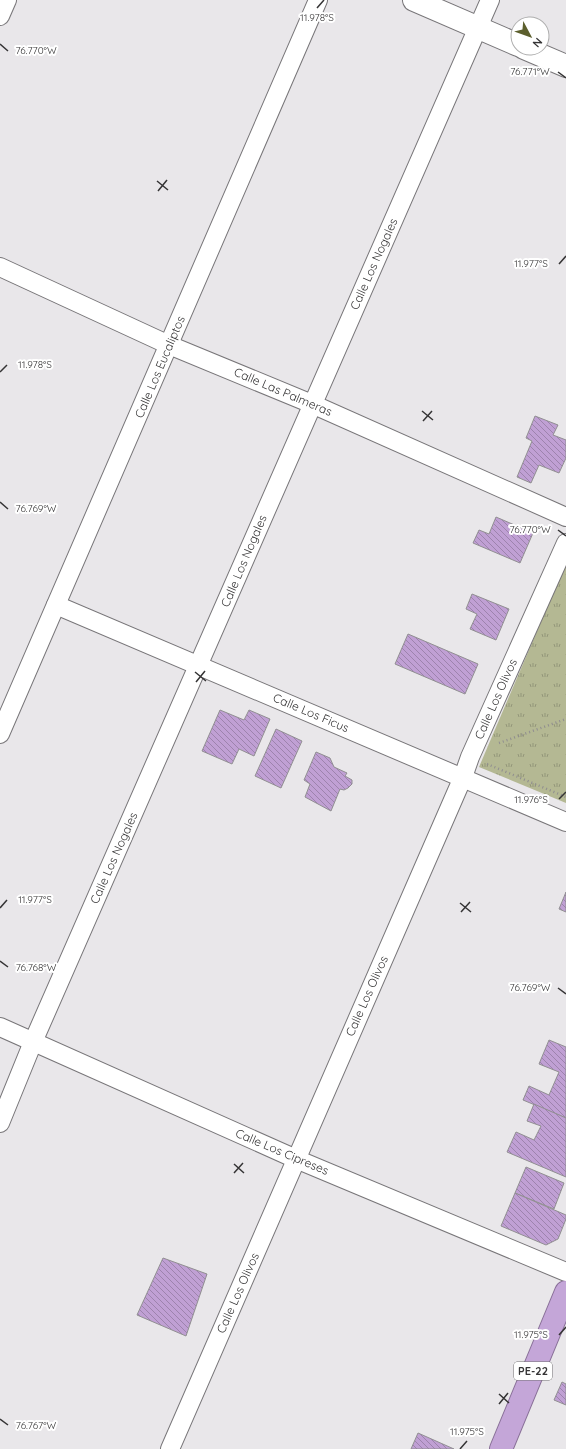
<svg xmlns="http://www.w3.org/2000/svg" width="566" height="1449" font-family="Quicksand,sans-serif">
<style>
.park{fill:url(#park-tufts)}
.building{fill:url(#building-back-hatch);stroke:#918f92}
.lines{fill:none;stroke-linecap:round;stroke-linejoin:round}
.minor-casing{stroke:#787679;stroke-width:20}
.tertiary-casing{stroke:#787679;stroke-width:24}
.trunk-casing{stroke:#897098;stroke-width:24}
.path{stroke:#8f8d8f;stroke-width:2.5;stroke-dasharray:1 3;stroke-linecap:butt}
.minor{stroke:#fff;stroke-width:18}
.tertiary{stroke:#fff;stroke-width:22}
.trunk{stroke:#c4a6d8;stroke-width:22}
.ticks{fill:none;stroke:#353435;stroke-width:1.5}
.labels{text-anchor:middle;stroke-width:4;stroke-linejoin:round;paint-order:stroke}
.shield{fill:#fff;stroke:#727172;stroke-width:1}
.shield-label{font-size:11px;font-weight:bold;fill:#353435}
.street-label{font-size:12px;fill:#353435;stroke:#fff}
.ticks-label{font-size:10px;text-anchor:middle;fill:#353435;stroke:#fff;stroke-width:4;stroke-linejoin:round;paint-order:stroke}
</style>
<defs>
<pattern id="park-tufts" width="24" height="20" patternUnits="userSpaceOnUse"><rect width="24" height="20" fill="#b4b893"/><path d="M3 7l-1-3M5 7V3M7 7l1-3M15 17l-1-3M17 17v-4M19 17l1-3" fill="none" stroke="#939679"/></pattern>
<pattern id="building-back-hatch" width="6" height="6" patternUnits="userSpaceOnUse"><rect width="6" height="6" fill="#c0a0d4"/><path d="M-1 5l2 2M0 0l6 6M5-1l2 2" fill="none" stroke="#9d83ad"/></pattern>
</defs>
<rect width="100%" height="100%" fill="#e9e7ea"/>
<path class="park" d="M566,563V803L479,767Z"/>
<g class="building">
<path d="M535,416L558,425L553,435L566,440V458L559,473L539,465L531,483L517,477L532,441L526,438Z"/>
<path d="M496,517L533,533L520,563L473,543L479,530L489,534Z"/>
<path d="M472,594L509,609L496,640L470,629L477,614L466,609Z"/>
<path d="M408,634L478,664L465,694L395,664Z"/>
<path d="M220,710L244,720L249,710L270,719L254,756L239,749L232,764L202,751Z"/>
<path d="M276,729L302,741L281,788L255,776Z"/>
<path d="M316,752L330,758L334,767L347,773L345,776L352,780V784L348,788L344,790L340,789L331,811L305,797L310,784L304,780Z"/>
<path d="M566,892V912L559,909Z"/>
<path d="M549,1040L566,1047V1118L523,1100L529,1086L549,1095L559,1072L539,1064Z"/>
<path d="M534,1104L566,1118V1177L507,1152L516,1132L534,1140L541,1126L527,1121Z"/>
<path d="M526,1167L564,1183L554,1209L515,1193Z"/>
<path d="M515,1193L566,1215V1219L558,1239L546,1245L501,1226Z"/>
<path d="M163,1258L207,1274L186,1336L137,1315Z"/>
<path d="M562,1382L566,1384V1405L554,1400Z"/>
<path d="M418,1433L454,1449H411Z"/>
</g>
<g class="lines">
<defs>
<g id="minor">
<path d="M0,16L7,0"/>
<path d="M0,267L169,345L312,404L566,517"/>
<path d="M56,605L566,822"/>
<path d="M0,734L318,0"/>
<path d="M0,1027L296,1159L566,1272"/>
<path d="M0,1123L33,1042L490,0"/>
<path d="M170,1449L463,777L470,757L566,543"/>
</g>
<g id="tertiary">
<path d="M414,0L518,45"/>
<path d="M524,48L566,66"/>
</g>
<path id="trunk" d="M501,1449L566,1292"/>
</defs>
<use href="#minor" class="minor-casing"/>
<use href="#tertiary" class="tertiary-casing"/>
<use href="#trunk" class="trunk-casing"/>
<g class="path">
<path d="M499,743L566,719"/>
<path d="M487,764L566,797"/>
</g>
<use href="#minor" class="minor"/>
<use href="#tertiary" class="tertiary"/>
<use href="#trunk" class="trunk"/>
</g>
<path class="ticks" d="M317,8L324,0M0,44L8,51M558,72L566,78M157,181L168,190M158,191L167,180M559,264L566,256M0,372L7,365M422,411L433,420M423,421L432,411M0,502L8,509M558,530L566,536M195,672L206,681M196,682L205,671M559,799L566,792M460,903L471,912M0,908L7,900M461,912L470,902M0,961L8,967M558,988L566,994M234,1164L244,1173M234,1173L243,1163M559,1335L566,1327M499,1394L509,1403M499,1404L508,1393M0,1419L8,1425M460,1449L467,1441"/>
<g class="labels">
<rect class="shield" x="514" y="1362" width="38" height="18" rx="3"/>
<g class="shield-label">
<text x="533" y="1375">PE-22</text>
</g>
<g class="street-label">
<text transform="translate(374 264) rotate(-66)" y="4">Calle Los Nogales</text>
<text transform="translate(160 367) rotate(-67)" y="4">Calle Los Eucaliptos</text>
<text transform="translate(283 392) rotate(23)" y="4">Calle Las Palmeras</text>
<text transform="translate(244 561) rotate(-67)" y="4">Calle Los Nogales</text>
<text transform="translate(496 699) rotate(-66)" y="4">Calle Los Olivos</text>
<text transform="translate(311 713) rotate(23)" y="4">Calle Los Ficus</text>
<text transform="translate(114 858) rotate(-66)" y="4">Calle Los Nogales</text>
<text transform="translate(367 996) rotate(-66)" y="4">Calle Los Olivos</text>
<text transform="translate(282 1152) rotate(23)" y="4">Calle Los Cipreses</text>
<text transform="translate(238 1293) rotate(-66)" y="4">Calle Los Olivos</text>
</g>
</g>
<g class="ticks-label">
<text x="317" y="21">11.978°S</text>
<text x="36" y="54">76.770°W</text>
<text x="530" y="75">76.771°W</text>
<text x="531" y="267">11.977°S</text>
<text x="35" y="368">11.978°S</text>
<text x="36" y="512">76.769°W</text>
<text x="530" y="533">76.770°W</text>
<text x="531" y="803">11.976°S</text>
<text x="35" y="903">11.977°S</text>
<text x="36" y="971">76.768°W</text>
<text x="530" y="991">76.769°W</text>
<text x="531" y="1338">11.975°S</text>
<text x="36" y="1429">76.767°W</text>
<text x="467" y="1435">11.975°S</text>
</g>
<g transform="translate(530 36) rotate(131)"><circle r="19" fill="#ffffff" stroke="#aeaeae"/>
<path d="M0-3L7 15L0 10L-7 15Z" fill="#5c5f2d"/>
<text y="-6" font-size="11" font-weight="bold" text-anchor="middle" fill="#353435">N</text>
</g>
</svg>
